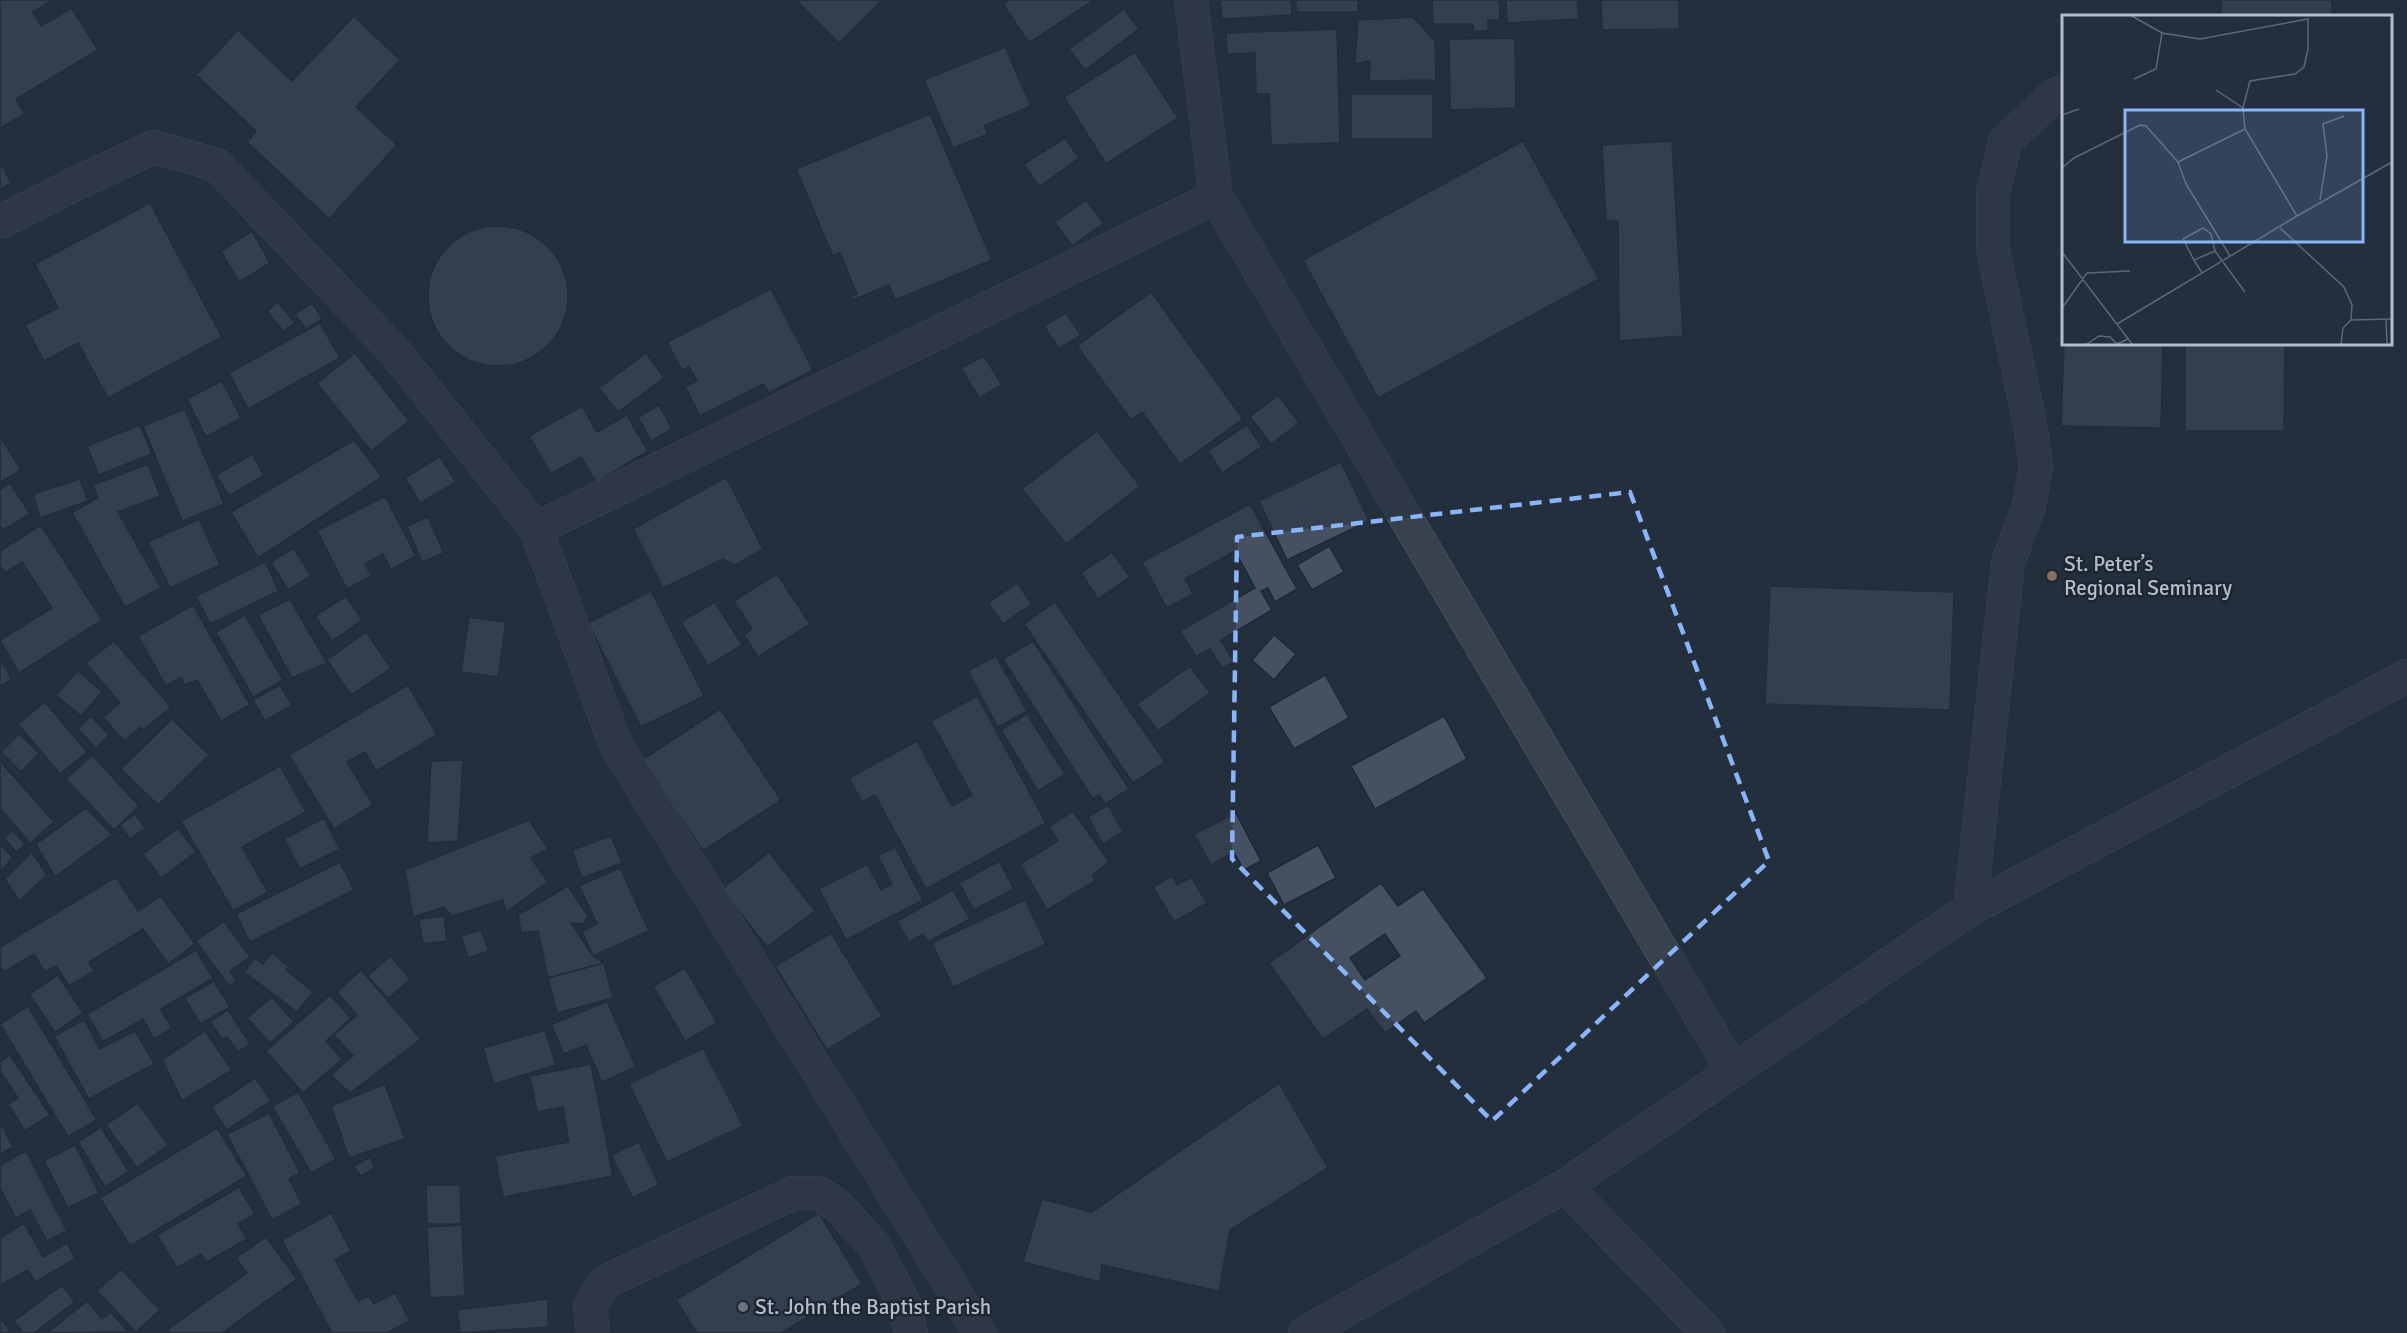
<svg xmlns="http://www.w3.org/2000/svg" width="2407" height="1333" font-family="Signika,sans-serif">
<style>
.building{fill:#455162;stroke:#1f2835;stroke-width:1.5;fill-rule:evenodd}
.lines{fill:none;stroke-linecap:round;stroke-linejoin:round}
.minor-casing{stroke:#565f6c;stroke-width:34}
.minor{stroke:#38414e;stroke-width:33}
.marked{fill:none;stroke:#8ab4f8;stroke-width:4.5;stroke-dasharray:12 8;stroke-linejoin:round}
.education-dot{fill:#8d6e63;stroke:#1d2633;stroke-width:2}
.worship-dot{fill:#6b7280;stroke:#1d2633;stroke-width:2}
.labels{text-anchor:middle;stroke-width:5;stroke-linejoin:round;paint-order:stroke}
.poi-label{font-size:21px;fill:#b4bcc9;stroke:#1d2633;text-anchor:start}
.inset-road{fill:none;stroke:#5e6776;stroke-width:1.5}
.view{fill:#8ab4f8;fill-opacity:0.15;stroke:#8ab4f8;stroke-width:3}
.inset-edge{fill:none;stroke:#b4bcc9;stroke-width:3}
</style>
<rect width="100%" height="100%" fill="#242f3e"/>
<g class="building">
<path d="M0,0H53L33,12L41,26L72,8L98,50L16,99L25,114L0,128Z"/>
<path d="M796,0H882L839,43Z"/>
<path d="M1009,0H1094L1029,43L1003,4Z"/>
<path d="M1220,0H1291L1292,15L1222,19Z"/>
<rect x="1296" y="0" width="62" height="12"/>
<path d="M1432,0H1499L1500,20H1488V31H1473V24H1433Z"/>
<path d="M1506,0H1577L1579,19L1507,23Z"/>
<path d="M1601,0H1679V29L1602,30Z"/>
<rect x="2221" y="0" width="111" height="16"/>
<path d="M1124,9L1139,29L1085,70L1069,49Z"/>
<path d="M354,16L400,60L356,107L397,145L329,219L247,142L256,131L196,75L238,30L292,81Z"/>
<path d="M1413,17L1435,41L1436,80L1369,81L1370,61L1355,64L1358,20Z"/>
<path d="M1337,29L1340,143L1271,145L1269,94H1256L1255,53L1227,54L1226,33Z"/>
<path d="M1515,38L1516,108L1450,110L1449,39Z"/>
<path d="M1005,47L1031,106L984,126L988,134L953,148L924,80Z"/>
<path d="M1135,52L1178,118L1106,164L1064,97Z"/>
<rect x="1351" y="94" width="82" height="45"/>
<path d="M930,114L992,260L895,300L889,285L852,300L850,297L857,294L840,253L833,256L796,169Z"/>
<path d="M1065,138L1079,158L1039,187L1024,164Z"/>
<path d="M1523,141L1599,279L1378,398L1303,260Z"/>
<path d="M1672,141L1683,336L1619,341L1618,221H1606L1602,145Z"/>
<path d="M0,162L11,183L0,190Z"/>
<path d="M1086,200L1104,223L1072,246L1055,222Z"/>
<path d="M150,203L222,337L108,398L78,343L44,361L25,325L58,308L35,264Z"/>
<circle cx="498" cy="296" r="70"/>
<path d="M252,231L270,263L239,282L221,251Z"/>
<path d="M771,289L813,370L769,393L763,384L700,416L685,387L697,381L689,367L682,370L667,342Z"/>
<path d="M1151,292L1243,419L1180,464L1142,412L1131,420L1077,346Z"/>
<path d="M278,302L295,323L283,331L267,311Z"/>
<path d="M312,303L322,319L306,329L295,314Z"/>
<path d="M1066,313L1081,335L1059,349L1044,326Z"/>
<path d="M320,323L340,358L248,409L229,373Z"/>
<path d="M2064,344H2163L2161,428L2061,426Z"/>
<path d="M2185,344H2285L2284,431H2185Z"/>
<path d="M355,353L409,421L371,451L317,383Z"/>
<path d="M646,353L664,378L618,412L599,388Z"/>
<path d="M984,356L1002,385L979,398L961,368Z"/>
<path d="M222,381L241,418L206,437L187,399Z"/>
<path d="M1278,395L1299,423L1271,444L1250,417Z"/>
<path d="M659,405L672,429L651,441L638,417Z"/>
<path d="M582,406L597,432L627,415L648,451L596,482L581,457L551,474L529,436Z"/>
<path d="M185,409L224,504L182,521L143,426Z"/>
<path d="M140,425L152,454L99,475L87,446Z"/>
<path d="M1247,425L1262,447L1222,473L1208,451Z"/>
<path d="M1097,431L1140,486L1066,544L1022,489Z"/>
<path d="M0,436L21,470L1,482L0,480Z"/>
<path d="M354,440L382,477L258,558L231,512Z"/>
<path d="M252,454L264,475L229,496L216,475Z"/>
<path d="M440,456L456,482L420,503L405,478Z"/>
<path d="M1341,462L1369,521L1287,560L1259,501Z"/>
<path d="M148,464L160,496L118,512L161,588L125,607L72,512L98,498L93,485Z"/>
<path d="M726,477L763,549L735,565L723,559L663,588L633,529Z"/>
<path d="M80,479L88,501L40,518L33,494Z"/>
<path d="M10,483L30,514L3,530L0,525V490Z"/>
<path d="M385,496L416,556L391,570L383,554L365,564L372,576L347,589L317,531Z"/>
<path d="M1250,504L1297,589L1275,602L1268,588L1261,591L1272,610L1221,640L1234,662L1222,668L1210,649L1196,657L1180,631L1255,588L1235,551L1185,579L1193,594L1167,608L1142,562Z"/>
<path d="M428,517L444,553L422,562L407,526Z"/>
<path d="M199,519L220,565L170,588L148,542Z"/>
<path d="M41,525L102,620L19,673L0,640L52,608L22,562L5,573L0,566V551Z"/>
<path d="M1329,546L1344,572L1312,590L1297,565Z"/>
<path d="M294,548L311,576L288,590L271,562Z"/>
<path d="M1112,552L1130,577L1098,599L1081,573Z"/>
<path d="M265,562L279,591L210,624L196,596Z"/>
<path d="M777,574L810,624L758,657L744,635L752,629L734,601Z"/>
<path d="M1017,583L1032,604L1003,624L988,603Z"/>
<path d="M1770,586L1954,592L1950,710L1765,704Z"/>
<path d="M651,591L704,696L641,727L588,623Z"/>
<path d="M346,596L362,620L332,641L315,616Z"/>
<path d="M290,599L327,663L292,678L258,615Z"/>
<path d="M715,602L742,645L708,666L681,622Z"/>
<path d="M1055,602L1165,762L1133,783L1024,624Z"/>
<path d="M193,605L250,705L221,721L197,680L185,685L181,677L166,686L138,636Z"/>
<path d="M245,615L283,680L253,697L216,632Z"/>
<path d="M469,617L506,622L498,677L461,672Z"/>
<path d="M366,632L391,668L351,695L327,660Z"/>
<path d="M1274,635L1296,654L1274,680L1252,660Z"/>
<path d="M114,641L171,707L143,730L141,727L124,741L103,717L120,703L86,663Z"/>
<path d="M1033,641L1129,789L1105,804L1099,795L1093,799L1003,659Z"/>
<path d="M996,656L1027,711L998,727L968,671Z"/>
<path d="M0,659L12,679L0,686Z"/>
<path d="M1190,666L1210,693L1158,731L1137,704Z"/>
<path d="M78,671L102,692L81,716L56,695Z"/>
<path d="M1325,675L1349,718L1294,749L1269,707Z"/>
<path d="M280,685L292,705L265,721L253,700Z"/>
<path d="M408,685L437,735L376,771L365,752L347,762L373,805L334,829L289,755Z"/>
<path d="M977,696L1046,823L926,889L875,795L862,802L849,778L917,741L952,806L972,795L931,721Z"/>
<path d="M45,702L87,752L60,774L18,724Z"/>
<path d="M720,709L781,800L703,851L642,760Z"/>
<path d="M1027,714L1065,774L1038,791L1001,730Z"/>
<path d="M91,716L109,735L96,748L78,729Z"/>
<path d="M1444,716L1467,759L1375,809L1351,766Z"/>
<path d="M172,719L209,755L158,805L121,769Z"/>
<path d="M19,734L39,753L21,772L1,752Z"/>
<path d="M92,755L139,806L114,830L66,779Z"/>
<path d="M463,760L458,841L427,843L431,761Z"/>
<path d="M0,761L54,822L30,843L0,808Z"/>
<path d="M280,766L306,812L242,847L268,892L233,911L181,821Z"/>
<path d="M1108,805L1123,832L1103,844L1088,817Z"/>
<path d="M86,808L112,835L55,877L36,844Z"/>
<path d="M1073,811L1109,862L1092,875L1095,881L1047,910L1020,864L1058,841L1049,827Z"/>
<path d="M1236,813L1261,861L1244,870L1234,852L1211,865L1194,834Z"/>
<path d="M135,814L145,828L130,839L120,825Z"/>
<path d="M324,818L340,849L300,869L284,839Z"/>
<path d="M529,820L548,849L531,858L548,882L506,912L503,900L452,916L444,907L413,917L405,870Z"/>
<path d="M178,828L196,852L161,878L143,854Z"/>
<path d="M13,830L25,845L16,852L4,838Z"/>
<path d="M611,836L622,863L582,878L572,850Z"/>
<path d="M0,844L13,858L0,871Z"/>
<path d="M1318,845L1336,878L1284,905L1267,873Z"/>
<path d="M895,847L923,900L846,940L819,889L867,864L881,890L892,884L878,856Z"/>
<path d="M32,852L47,875L19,901L5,879Z"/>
<path d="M769,852L815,911L767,947L722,889Z"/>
<path d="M999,861L1014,889L974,910L959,883Z"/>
<path d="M340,862L354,890L250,942L236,914Z"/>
<path d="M620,868L649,931L593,956L582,931L597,924L579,886Z"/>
<path d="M1172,876L1177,885L1191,877L1207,903L1174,922L1153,887Z"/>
<path d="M116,877L138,911L161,896L195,944L168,964L143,929L89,962L94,971L69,986L56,966L45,972L34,954L4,972L0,966V947Z"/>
<path d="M1381,883L1398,906L1423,889L1487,978L1424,1023L1416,1011L1385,1033L1367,1009L1323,1039L1269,963ZM1385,934L1400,956L1365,980L1350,958Z"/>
<path d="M568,886L588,916L584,924L571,923L593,956L604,963L548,978L538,931L521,933L518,915Z"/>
<path d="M953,890L970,919L928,942L923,934L909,942L897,921Z"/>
<path d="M1025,900L1046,944L953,987L932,943Z"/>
<path d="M444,916L447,941L423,944L419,919Z"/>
<path d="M224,921L250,957L230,971L237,981L229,986L196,941Z"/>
<path d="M481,930L489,951L468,958L461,936Z"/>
<path d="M831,933L882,1016L827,1050L775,966Z"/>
<path d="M196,950L213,978L161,1009L172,1028L154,1039L143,1019L103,1042L87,1014Z"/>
<path d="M272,953L289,967L286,970L313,992L297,1012L244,972L255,958L263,964Z"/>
<path d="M390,956L410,979L388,999L368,976Z"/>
<path d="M604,963L613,998L557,1013L548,978Z"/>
<path d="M685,968L717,1023L685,1041L653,986Z"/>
<path d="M361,970L421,1039L350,1093L331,1075L353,1056L334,1035L357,1015L337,992Z"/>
<path d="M58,975L83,1013L55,1032L29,994Z"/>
<path d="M214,981L230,1007L200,1024L185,998Z"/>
<path d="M330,995L351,1018L326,1041L342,1059L303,1093L266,1051Z"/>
<path d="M272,997L294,1022L270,1043L247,1018Z"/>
<path d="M607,1001L636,1067L602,1082L586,1045L564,1054L551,1025Z"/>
<path d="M28,1006L97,1120L68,1137L0,1024Z"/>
<path d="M228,1010L250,1044L238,1052L227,1037L222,1039L210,1022Z"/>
<path d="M84,1020L100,1049L135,1031L154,1064L89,1099L54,1036Z"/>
<path d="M545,1030L556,1065L494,1084L483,1048Z"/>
<path d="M205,1031L232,1070L182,1101L162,1060Z"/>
<path d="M703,1048L743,1126L667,1162L629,1084Z"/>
<path d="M10,1055L50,1115L25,1131L8,1104L18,1098L0,1071V1062Z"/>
<path d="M591,1064L613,1176L503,1197L495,1156L569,1142L563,1107L537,1112L530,1076Z"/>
<path d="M255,1078L271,1101L227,1130L211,1107Z"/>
<path d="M1279,1083L1328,1168L1230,1230L1219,1291L1102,1265L1100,1282L1023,1262L1042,1199L1092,1212Z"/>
<path d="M385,1084L405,1139L349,1158L331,1106Z"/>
<path d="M298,1092L336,1159L311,1173L272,1106Z"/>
<path d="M138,1103L168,1145L137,1168L106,1125Z"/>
<path d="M269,1113L300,1173L289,1179L302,1204L272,1220L227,1134Z"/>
<path d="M0,1122L13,1147L0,1154Z"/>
<path d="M101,1127L129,1172L105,1187L78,1142Z"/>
<path d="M217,1128L247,1176L130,1246L100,1198Z"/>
<path d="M639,1142L659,1185L633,1198L611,1155Z"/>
<path d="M75,1145L99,1193L68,1208L44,1161Z"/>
<path d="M26,1151L67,1231L47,1241L30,1210L16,1218L0,1188V1165Z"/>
<path d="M371,1157L374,1168L361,1176L353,1166Z"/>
<path d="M426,1185H460L461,1224H427Z"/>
<path d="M239,1187L255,1214L238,1224L247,1239L207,1262L201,1254L177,1268L157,1235Z"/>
<path d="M331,1213L351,1251L335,1260L358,1301L369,1296L374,1304L395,1293L410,1321L387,1333H332L282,1240Z"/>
<path d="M819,1213L862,1284L781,1333H697L676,1300Z"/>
<path d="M24,1223L43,1257L67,1243L75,1259L35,1282L28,1270L0,1285V1238Z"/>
<path d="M462,1225L465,1296L430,1298L427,1227Z"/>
<path d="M266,1237L297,1279L222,1333H171L168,1329L247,1273L236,1258Z"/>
<path d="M121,1269L160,1310L136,1332L97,1291Z"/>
<path d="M62,1285L75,1302L34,1333H23L14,1321Z"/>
<path d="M548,1299V1327L460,1333L457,1310Z"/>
<path d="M87,1301L102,1319L111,1312L128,1332L47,1333Z"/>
<path d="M0,1317L11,1333H0Z"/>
</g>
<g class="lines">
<defs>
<g id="minor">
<path d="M1191,0L1216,197L1733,1071L1565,1186L1305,1333"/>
<path d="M0,222L77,183L154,147L217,165L395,352L536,529"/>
<path d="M1970,909L2008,563L2029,505L2036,467L2031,429L1993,250V194L2005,142L2053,96L2064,92"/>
<path d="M1733,1071L1970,909L2407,676"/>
<path d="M1565,1186L1708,1333"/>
<path d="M593,1333L590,1306L605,1282L794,1193H819L839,1207L874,1246L905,1306L911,1333"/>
<path d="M980,1333L616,745L536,529L1216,197"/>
</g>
</defs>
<use href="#minor" class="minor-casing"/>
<use href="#minor" class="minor"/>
</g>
<path d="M0 0H2407V1333H0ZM1630,492L1769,861L1492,1121L1232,859L1237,537Z" fill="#242f3e" fill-opacity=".55" fill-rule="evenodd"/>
<path class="marked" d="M1630,492L1769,861L1492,1121L1232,859L1237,537Z"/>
<circle class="education-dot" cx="2052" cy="576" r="6"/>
<circle class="worship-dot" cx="743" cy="1307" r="6"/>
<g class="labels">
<g class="poi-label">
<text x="2064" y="571">St. Peter’s<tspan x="2064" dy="24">Regional Seminary</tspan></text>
<text x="755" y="1314">St. John the Baptist Parish</text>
</g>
</g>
<g transform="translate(2062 15)">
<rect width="330" height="330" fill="#242f3e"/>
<path class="inset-road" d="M72,64L94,54L100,18M154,75L181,93M0,100L17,94M0,153L12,143L78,110L84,111L116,147M258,185L265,141L261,109L282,101M235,201L330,147M218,213L282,272L290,290L289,305L330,304M0,237L70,329M168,241L124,169L116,147L183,114M132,245L121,224L141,213L149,219L153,236M140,258L132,245L153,236L183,277M0,293L25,258L68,256M324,305L325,329M55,309L235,201L183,114L181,93L188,66L233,59L242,52L246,34V4L138,24L100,18L70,1M25,329L37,321L48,322L55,329L66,324M279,329L281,313L289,305"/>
<path class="view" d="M63,95H301V227H63Z"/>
<rect width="330" height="330" class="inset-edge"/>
</g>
</svg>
